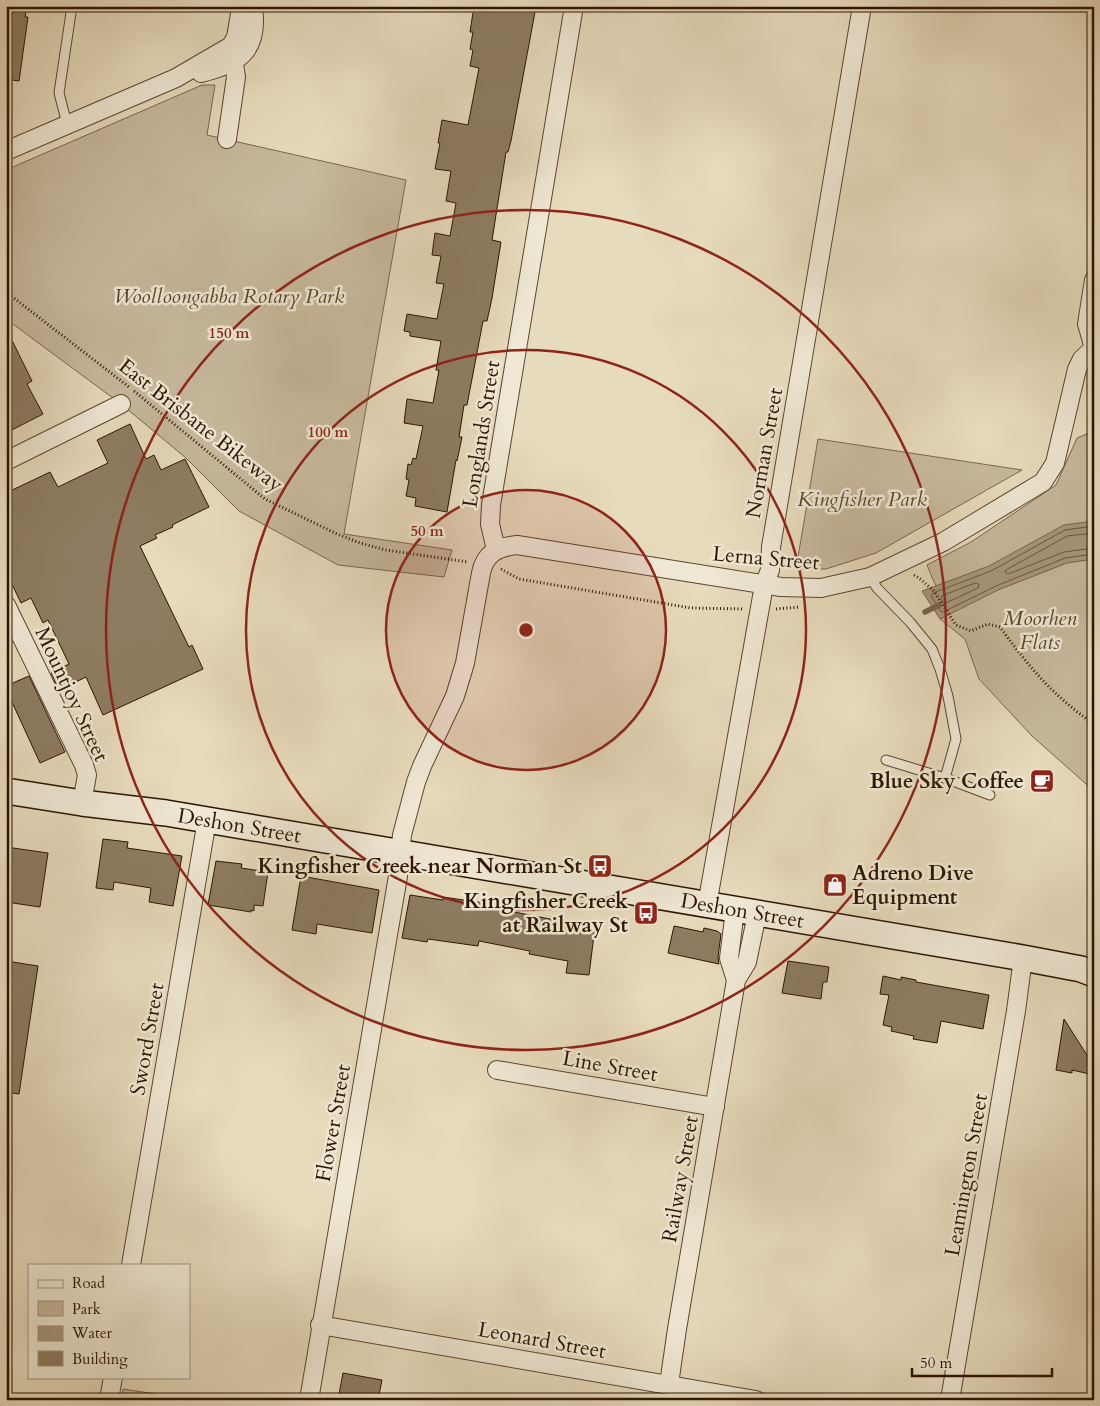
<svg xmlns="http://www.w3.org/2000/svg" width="1100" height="1406" font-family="Cardo,serif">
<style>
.green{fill:#c7b99d;stroke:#7a674e}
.water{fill:#a7987d;stroke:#76644b}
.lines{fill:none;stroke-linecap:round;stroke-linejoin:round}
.shore{stroke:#6a563e;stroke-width:1}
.stream{stroke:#76644b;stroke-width:5.5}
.building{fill:#8d7c62;stroke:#2c1500}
.lane-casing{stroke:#5b462f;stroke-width:11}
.street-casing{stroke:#5b462f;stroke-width:20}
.secondary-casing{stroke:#2c1500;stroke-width:28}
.path{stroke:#2c1500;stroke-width:3;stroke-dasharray:1 2.5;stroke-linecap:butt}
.lane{stroke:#efe8d4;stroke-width:9}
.street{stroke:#efe8d4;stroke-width:18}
.secondary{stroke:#efe8d4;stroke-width:25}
.ring{fill:none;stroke:#8f2418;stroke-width:2.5}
.labels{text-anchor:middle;stroke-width:5;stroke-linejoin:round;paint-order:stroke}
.park-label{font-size:21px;font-style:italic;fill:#5a462f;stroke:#efe8d4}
.street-label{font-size:21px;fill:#2c1500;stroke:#efe8d4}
.poi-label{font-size:21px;font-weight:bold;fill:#2c1500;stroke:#efe8d4;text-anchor:end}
.centre{fill:#8f2418;stroke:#efe8d4;stroke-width:2.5}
.ring-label{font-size:15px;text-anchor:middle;font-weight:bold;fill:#8f2418;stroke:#efe8d4;stroke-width:5;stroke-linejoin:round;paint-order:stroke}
</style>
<rect width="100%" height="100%" fill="#e7dbbd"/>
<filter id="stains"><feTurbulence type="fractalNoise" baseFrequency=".004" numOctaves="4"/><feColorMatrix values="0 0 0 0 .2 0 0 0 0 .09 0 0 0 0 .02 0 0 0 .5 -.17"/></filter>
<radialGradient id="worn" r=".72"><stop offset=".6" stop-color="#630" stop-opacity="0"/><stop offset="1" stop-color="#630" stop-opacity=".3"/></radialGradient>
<g class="green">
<path d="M202,85H215L207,135L406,180L344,534L452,550L444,577L338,565L239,511L186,458L121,404L6,319V170Z"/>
<path d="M1094,431V791L1032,736L979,679L965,639L940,619L953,612L934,582L927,565L971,542L1056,485L1077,438Z"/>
<path d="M818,439L1022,470L876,553L826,569H796Z"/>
<path d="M123,1389L196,1400H121Z"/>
</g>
<path class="water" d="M1094,521V559L1067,563L998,590L940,619L922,591L989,566L1064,525Z"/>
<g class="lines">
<g class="shore">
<path d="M1094,526L1065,530L991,571L933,593L931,596L941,611L943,612L996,586L1065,558L1094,554"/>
<path d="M1094,533L1067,536L1006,570L1005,572L1008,574L1064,552L1094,548"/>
<path d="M976,583L979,584L978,588L946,603H943L941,599L942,596Z"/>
</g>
<path class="stream" d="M925,612L939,605"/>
</g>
<g class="building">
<path d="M6,6H27L25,17H28L19,81L6,79Z"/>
<path d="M474,6H499L535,12L511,141L508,152H506L492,240L501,242L492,298L487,321H483L467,405H464L459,437H462L457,461L456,460L447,512L415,506L416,498L406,496L409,480L406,479L408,464L411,465L413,458L416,459L423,426L404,423L407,399L433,403L439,370H436L441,341L410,336V332L404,331L407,314L437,319L444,284L436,283L441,256L432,255L435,233L450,236L456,203L446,201L451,171L435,169L440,143H438L442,120L468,125L479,68L470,66L473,50L470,49L473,32H470Z"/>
<path d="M6,328L32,381L27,384L43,414L6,433Z"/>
<path d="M130,424L146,459L154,455L161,470L185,459L209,507L172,525L173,527L155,535L157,538L140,546L189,647L192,645L203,669L103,715L86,677L59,690L51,673L69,664L48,620L43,623L31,598L21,603L6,572V493L50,472L58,487L108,463L97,440Z"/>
<path d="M29,676L65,752L40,763L6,689V686Z"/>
<path d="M103,839L128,842L127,848L182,856L173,906L149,902L151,888L114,882L113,890L96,888Z"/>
<path d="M6,847L48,853L40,907L6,902Z"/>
<path d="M216,861L242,864L241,868L268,872L263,906L254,905V911L251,910V912L208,905Z"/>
<path d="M301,876L379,890L372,933L317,924L316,934L292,930Z"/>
<path d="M410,895L443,900V897L484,903V906L570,923V924L595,927L589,975L566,973L568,961L529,954L530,951L479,941L478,946L428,939L427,942L402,938Z"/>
<path d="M674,926L703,932L704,928L717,931L721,934L718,957L719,964L668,953Z"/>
<path d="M6,961L38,966L19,1094L6,1092Z"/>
<path d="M788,961L829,967L827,982H823L821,999L782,993Z"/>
<path d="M883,976L901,980V977L916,980V982L989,995L983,1029L941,1021L937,1043L913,1039L914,1036L891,1031L892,1027L883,1025L889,995L880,994Z"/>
<path d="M1064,1019L1092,1063L1090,1074L1072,1070V1073L1056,1070Z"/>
<path d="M343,1373L382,1380L378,1400H338Z"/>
</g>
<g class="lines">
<defs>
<g id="lane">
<path d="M67,124L59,93L72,6"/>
<path d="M870,577L877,588L910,622L932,649L940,669L948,696L956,739L945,778L886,760"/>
<path d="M945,778L990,795"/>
</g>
<g id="street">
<path d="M201,73C241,63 259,50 253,6"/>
<path d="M227,139L236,77L232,51"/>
<path d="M6,151L176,78L231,46L236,37L240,14L244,6"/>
<path d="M1094,348L1087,324L1094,280"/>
<path d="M6,461L121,404"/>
<path d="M496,550L490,524L491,505L574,6"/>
<path d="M6,605L84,765L87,775L82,803"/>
<path d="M707,905L764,585L770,570L771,547L862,6"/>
<path d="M735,910L729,958L736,980"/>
<path d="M497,1070L715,1107"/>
<path d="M131,1265L207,820"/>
<path d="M320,1325L756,1400"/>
<path d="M669,1384L677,1329L736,980L747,962L757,914"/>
<path d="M109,1400L113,1377"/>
<path d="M309,1400L398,876L402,835L416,782L422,766L455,696L465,663L481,573C485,553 498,547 517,545L781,587L821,588L870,577L943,542L1043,482L1055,463L1077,369L1082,359L1094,348"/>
<path d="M950,1400L1016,1011L1023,958"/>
</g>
<g id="secondary">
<path id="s1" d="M6,791L82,803L166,813L1023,958L1081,969L1094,974"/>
</g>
</defs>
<use href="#lane" class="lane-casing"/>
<use href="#street" class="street-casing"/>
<use href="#secondary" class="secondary-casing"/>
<g class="path">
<path d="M6,292L129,387"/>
<path d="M134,391L265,499L337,534L360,543L386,550L468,562"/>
<path d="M501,569L519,579L691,608L742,609"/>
<path d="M914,575L919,578L933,590L956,625L971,631L988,624L1000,627C1029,667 1053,696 1094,724"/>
<path d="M776,609L799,607"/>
</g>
<use href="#lane" class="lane"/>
<use href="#street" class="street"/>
<use href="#secondary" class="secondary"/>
</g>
<circle cx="526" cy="630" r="140" fill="#8f2418" fill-opacity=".12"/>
<g class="ring">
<circle cx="526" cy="630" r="140"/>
<circle cx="526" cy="630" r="280"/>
<circle cx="526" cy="630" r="420"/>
</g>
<defs>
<symbol id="cafe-square" viewBox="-11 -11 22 22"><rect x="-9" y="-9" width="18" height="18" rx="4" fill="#8f2418" stroke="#efe8d4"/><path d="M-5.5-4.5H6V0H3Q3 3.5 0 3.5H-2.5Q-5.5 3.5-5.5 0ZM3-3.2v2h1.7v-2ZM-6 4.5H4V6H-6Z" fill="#fff"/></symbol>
<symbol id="bus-square" viewBox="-11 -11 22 22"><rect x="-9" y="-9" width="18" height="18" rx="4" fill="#8f2418" stroke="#efe8d4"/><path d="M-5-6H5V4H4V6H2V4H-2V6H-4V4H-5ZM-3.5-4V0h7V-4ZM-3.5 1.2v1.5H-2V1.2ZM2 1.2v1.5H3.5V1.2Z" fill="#fff"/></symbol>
<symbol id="shop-square" viewBox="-11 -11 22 22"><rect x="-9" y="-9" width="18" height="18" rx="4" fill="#8f2418" stroke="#efe8d4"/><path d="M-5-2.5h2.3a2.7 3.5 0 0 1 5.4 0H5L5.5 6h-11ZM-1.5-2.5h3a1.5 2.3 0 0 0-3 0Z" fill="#fff"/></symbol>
</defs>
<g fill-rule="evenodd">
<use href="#cafe-square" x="1028" y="767" width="28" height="28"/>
<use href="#bus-square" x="586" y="852" width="28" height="28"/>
<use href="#shop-square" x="821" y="871" width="28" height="28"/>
<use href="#bus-square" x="632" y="899" width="28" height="28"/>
</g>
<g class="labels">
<g class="park-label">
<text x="229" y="303">Woolloongabba Rotary Park</text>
<text x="862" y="506">Kingfisher Park</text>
<text x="1040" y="625">Moorhen<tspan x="1040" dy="24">Flats</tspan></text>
</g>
<g class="street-label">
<text transform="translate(201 425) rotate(38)" y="7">East Brisbane Bikeway</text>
<text transform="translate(481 434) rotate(-81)" y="7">Longlands Street</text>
<text transform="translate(764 453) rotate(-80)" y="7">Norman Street</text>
<text transform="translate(766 558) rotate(5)" y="7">Lerna Street</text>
<text transform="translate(72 694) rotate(65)" y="7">Mountjoy Street</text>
<text dy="7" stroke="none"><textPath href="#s1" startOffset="236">Deshon Street</textPath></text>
<text dy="7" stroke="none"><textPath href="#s1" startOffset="746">Deshon Street</textPath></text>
<text transform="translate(147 1039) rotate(-80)" y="7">Sword Street</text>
<text transform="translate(610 1066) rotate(10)" y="7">Line Street</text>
<text transform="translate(333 1123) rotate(-80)" y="7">Flower Street</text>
<text transform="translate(966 1175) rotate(-80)" y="7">Leamington Street</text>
<text transform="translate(680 1179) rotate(-80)" y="7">Railway Street</text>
<text transform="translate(542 1340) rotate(10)" y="7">Leonard Street</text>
</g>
<g class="poi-label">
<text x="1024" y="788">Blue Sky Coffee</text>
<text x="582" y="873">Kingfisher Creek near Norman St</text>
<text x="852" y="880" text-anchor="start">Adreno Dive<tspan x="852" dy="24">Equipment</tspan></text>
<text x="628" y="908">Kingfisher Creek<tspan x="628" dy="24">at Railway St</tspan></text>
</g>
</g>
<circle cx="526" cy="630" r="8" class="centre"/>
<g class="ring-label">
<text x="229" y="338">150 m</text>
<text x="328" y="437">100 m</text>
<text x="427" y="536">50 m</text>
</g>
<rect width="1100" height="1406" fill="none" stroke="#e7dbbd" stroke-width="25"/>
<rect x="8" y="8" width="1085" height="1391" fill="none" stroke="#2c1500" stroke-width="2.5"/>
<rect x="12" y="12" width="1075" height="1381" fill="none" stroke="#2c1500"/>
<rect x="28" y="1264" width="162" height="115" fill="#efe8d4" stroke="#a1947f"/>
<rect x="38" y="1280" width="25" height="8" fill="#efe8d4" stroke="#a1947f"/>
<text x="72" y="1288" font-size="15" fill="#2c1500">Road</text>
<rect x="38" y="1301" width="25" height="15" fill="#c7b99d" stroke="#a1947f"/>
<text x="72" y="1314" font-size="15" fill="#2c1500">Park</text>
<rect x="38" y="1326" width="25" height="15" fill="#a7987d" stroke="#a1947f"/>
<text x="72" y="1338" font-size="15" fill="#2c1500">Water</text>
<rect x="38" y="1351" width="25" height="15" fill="#8d7c62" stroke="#a1947f"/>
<text x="72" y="1364" font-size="15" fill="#2c1500">Building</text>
<path d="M912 1368v8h140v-8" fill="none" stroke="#2c1500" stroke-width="2.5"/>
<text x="920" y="1368" font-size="15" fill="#2c1500" stroke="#efe8d4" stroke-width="4" paint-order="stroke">50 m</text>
<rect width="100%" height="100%" filter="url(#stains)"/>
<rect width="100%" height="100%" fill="url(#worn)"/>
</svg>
